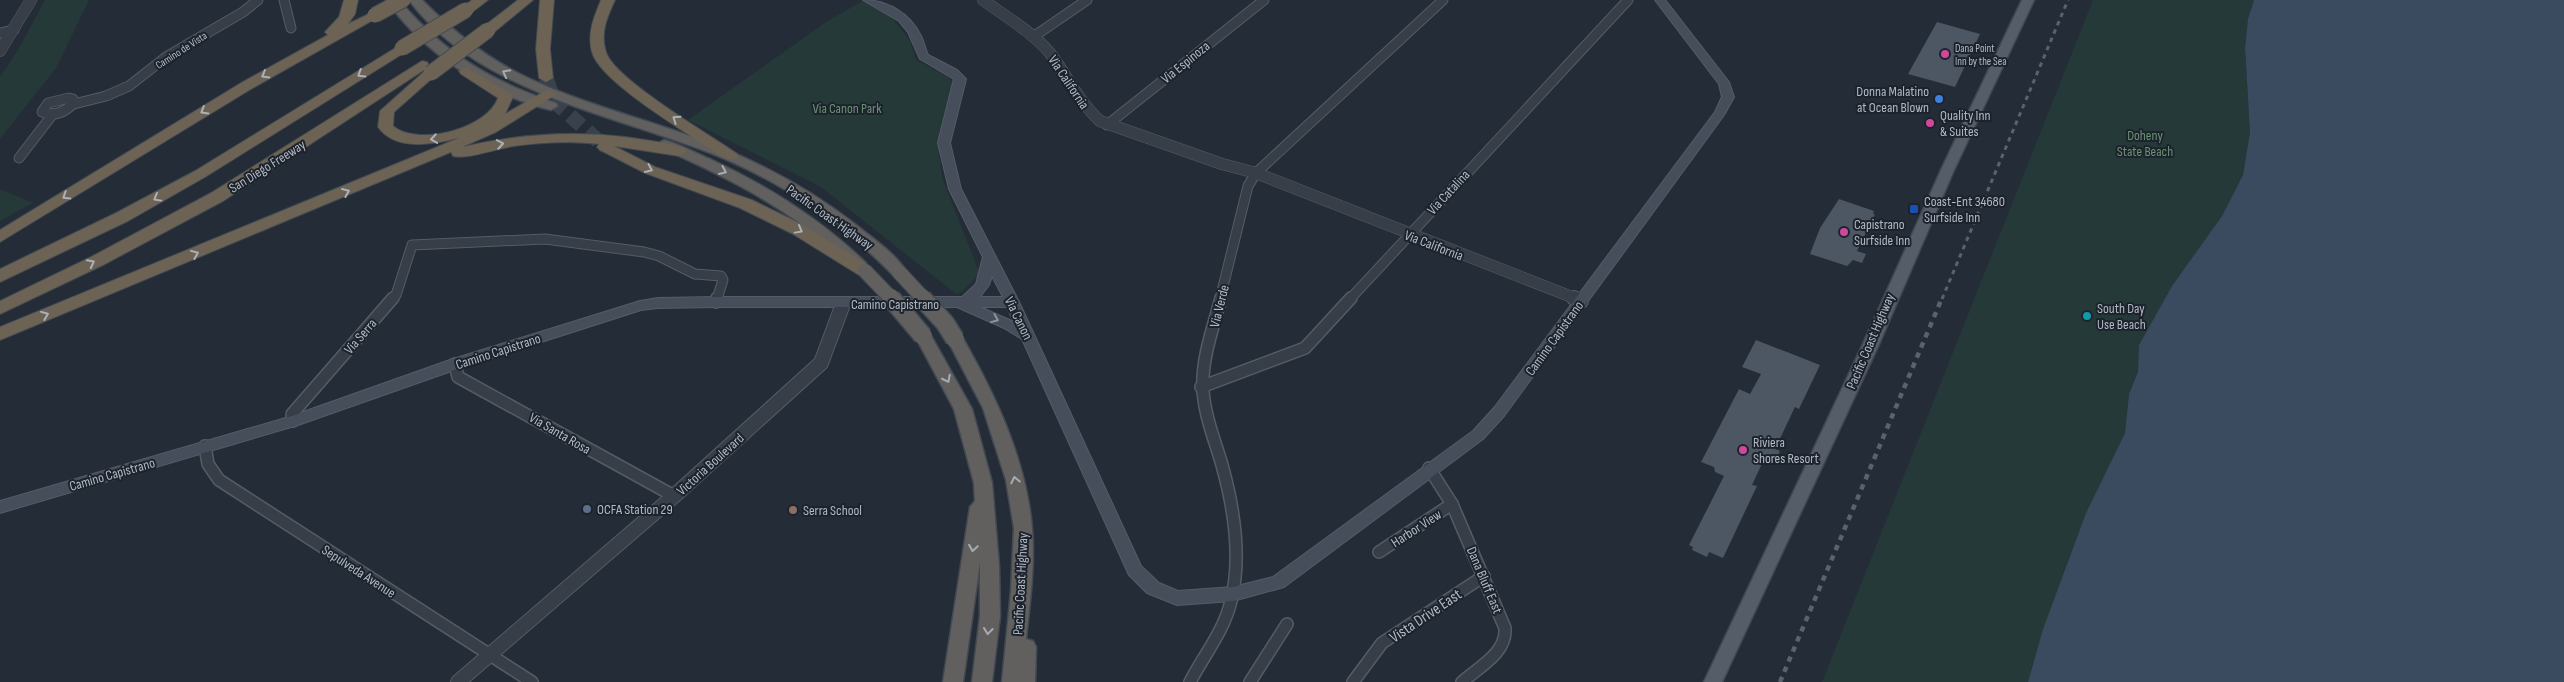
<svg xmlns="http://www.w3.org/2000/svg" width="2564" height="682" font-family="'Sofia Sans Condensed',sans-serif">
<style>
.green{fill:#263939}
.water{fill:#3a4b5f}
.building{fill:#4c5763}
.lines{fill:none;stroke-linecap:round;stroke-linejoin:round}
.motorway-tunnel{stroke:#38414c;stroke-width:15;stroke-dasharray:15 8;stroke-linecap:butt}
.minor-far1-casing{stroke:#555c65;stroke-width:11}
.minor-casing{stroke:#555c65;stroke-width:14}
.tertiary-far1-casing{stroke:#555c65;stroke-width:12}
.tertiary-casing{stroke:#555c65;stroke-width:16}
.secondary-casing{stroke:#555c65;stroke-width:2}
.primary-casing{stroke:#404751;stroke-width:3}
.trunk-casing{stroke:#424952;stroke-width:3}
.motorway-casing{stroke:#424952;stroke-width:2}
.minor-far1{stroke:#373e48;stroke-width:9}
.minor{stroke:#373e48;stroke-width:11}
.tertiary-far1{stroke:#373e48;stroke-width:11}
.tertiary{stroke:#373e48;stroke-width:14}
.secondary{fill:#454e5a;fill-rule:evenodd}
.primary{fill:#555d68;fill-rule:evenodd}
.trunk{fill:#61605e;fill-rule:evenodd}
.motorway{fill:#6d6354;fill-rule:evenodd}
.rail-far1{stroke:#59626e;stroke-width:3;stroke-dasharray:4.5 4.5;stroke-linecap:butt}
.rail{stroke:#59626e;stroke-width:4.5;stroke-dasharray:5.5 5.5;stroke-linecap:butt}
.trunk-bridge-far1-casing{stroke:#424952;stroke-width:16;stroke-linecap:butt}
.trunk-bridge-casing{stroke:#424952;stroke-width:21;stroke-linecap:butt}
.motorway-bridge-casing{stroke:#424952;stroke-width:17;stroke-linecap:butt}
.trunk-bridge-far1{stroke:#61605e;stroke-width:14}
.trunk-bridge{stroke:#61605e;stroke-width:18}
.motorway-bridge{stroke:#6d6354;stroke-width:15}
.oneway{stroke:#a6acb5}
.oneway2{stroke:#abb0b9}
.oneway3{stroke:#8c949f}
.hotel-dot{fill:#d1479c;stroke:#1c232c;stroke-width:2}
.shop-dot{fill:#3f7fe0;stroke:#1c232c;stroke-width:2}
.transit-dot{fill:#1a4fb4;stroke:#1c232c;stroke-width:2}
.culture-dot{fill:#0f9aa8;stroke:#1c232c;stroke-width:2}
.service-dot{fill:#5c6f8a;stroke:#1c232c;stroke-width:2}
.education-dot{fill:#8d6e63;stroke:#1c232c;stroke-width:2}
.labels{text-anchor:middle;stroke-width:4;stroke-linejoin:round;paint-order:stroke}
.far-poi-label{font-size:11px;fill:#b2b9c4;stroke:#1c232c;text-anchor:start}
.far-street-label{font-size:11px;fill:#b2b9c4;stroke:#1c232c}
.street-label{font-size:14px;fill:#b2b9c4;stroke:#1c232c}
.poi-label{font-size:14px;fill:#b2b9c4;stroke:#1c232c;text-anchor:start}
.park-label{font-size:14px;fill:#6b9273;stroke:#1c232c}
.near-street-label{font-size:16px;fill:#b2b9c4;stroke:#1c232c}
</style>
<rect width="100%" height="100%" fill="#232c37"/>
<g class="green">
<path d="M45,0H89L56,68L0,139V77L18,50Z"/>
<path d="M864,0L892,12L895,22L910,41L916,60L948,77L953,83L941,136L939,155L943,180L980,274L962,292L956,294L821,187L688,120L826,22Z"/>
<path d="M2093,0H2254L2248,19L2245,48L2250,132L2243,175L2222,216L2172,286L2139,345L2138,372L2129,394L2125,433L2086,513L2043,629L2028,682H1822Z"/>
<path d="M0,189L33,203L0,221Z"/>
</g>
<path class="water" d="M2254,0H2564V682H2028L2043,629L2086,513L2125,433L2129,394L2138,372L2139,345L2172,286L2222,216L2243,175L2250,132L2245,48L2248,19Z"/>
<g class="building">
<path d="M1937,22L1980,34L1955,87L1908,74Z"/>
<path d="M1839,199L1874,211L1873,214H1875L1857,251L1866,254L1862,263L1853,260L1847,266L1810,254L1820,228Z"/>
<path d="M1756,340L1820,365L1799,409L1795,407L1775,449L1780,451L1776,460L1766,455L1752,485L1757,486L1723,558L1709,552L1707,557L1692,550L1693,547L1689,545L1724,476L1715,472L1714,467L1701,462L1739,389L1750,394L1761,374L1742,367Z"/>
</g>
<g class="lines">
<path class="motorway-tunnel" d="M546,78L554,101L605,147"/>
<defs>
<g id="minor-far1">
<path d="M284,0L291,28"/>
<path d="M0,33L14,30"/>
<path d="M1033,37L1087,0"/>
<path d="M69,98L73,99L74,103C65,112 54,117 42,112L48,103Z"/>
<path d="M74,104L106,96L129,86L166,57L243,12L258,0"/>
<path d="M1107,125L1264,0"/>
<path d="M19,158L53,114"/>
<path d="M392,299L396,295L412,245L545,239L644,252L659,256L695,274L721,276L723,280L717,299"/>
<path d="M1220,299L1248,186L1256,173L1443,0"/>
<path d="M1350,299L1628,0"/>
</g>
<g id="minor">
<path d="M716,302L717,298"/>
<path d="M455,364L458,377L674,496"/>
<path d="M1201,387L1305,348L1351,298"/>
<path d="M293,421L292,414L393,298"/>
<path d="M205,446L208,464L219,480L532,682"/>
<path d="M1429,468L1452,504L1505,628C1507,653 1479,667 1462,682"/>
<path d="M1379,552L1452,504"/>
<path d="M1190,682C1204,655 1224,631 1231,601C1242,557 1234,508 1222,465C1215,441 1205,417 1203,391C1201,360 1213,328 1221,298"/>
<path d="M1250,682L1287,624"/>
<path d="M1353,682L1382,643L1484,576"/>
</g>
<g id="tertiary-far1">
<path d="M983,0C1005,16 1032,32 1050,53C1067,75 1079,102 1100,121L1222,164L1256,173L1577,299"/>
<path d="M0,51L31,0"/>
</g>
<g id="tertiary">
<path d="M1574,298L1581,301"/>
<path d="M458,682L674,496L821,363L843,304"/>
</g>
<path id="secondary" d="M863,0C887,0 910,13 921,36C924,42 925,48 928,55L957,70L966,79L950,143L961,189L1019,302L1141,566L1159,583L1178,591L1233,587L1273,577L1473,431L1494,408L1715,112L1722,97L1719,84L1655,0H1665L1729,82L1734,97L1724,115L1504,416L1483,439L1284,587L1233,601L1177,605L1147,593L1129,575L1022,339L1004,328L957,307H716L658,308L641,310L460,368L298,425L0,513V501L289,417L450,360L640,301L658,298L716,297H962L976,284L983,257L949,189L938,143L954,79L920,59L908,32L899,21ZM992,276L1003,297H980L989,285ZM980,307H1007L1014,322Z"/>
<path id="primary" d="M2022,0H2034L1954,170L1880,342L1722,682H1704L1864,342L1941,170Z"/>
<g id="trunk">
<path d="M386,0H399C444,53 490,81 556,103L558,106L551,110C486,94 425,54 386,0Z"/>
<path d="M409,0H422C454,32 487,59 528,78C581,103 638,117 693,137C752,158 806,186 856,225C872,238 895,253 906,271L898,276L893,275C845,226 788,186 725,159C623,116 479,95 409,0Z"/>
<path d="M664,140C680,144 695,153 710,159C768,186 819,218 865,262L868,266L865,270H855C795,211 735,181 659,147L657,144Z"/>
<path d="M923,330L929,332L972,409L992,483L999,566L1000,616L992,682H972L980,616V562L963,682H943L970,507L975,501L974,483L954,409L915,336L917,332Z"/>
<path d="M955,333L961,335C995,394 1026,459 1032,528C1035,564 1030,602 1026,639L1033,641L1036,647L1035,682H1002L1011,591L1014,528L1006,480L983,408L947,339L949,335Z"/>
</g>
<g id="motorway">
<path d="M344,0H358L355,14L348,24L375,11L382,15L251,89L0,242V230L241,83L328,35L325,32L339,17Z"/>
<path d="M472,0H488L471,13H461L459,10Z"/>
<path d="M518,0H533L493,33H483L481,30L483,27Z"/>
<path d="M540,0H554L550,49L553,78L546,82L539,78L536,49Z"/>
<path d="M601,0H615C607,17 600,33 606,52C613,78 710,135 736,153L739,156L736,159H726C696,138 600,83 592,52C587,33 594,17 601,0Z"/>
<path d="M402,44L409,48L407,51L205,177L128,221L0,282V269L116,213L195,171Z"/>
<path d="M422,61L427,62L429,65L427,68L223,201L103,265L0,314V301L91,257L211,193Z"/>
<path d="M466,67L511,94L513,97L505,114L545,91L550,90L557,94L496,132L462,147C535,130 611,129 684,148L687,151L679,156L614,146L655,167L752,200L805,226L871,267L873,271L871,275H859L793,234L740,208L645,173L600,150L597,147L599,144C571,141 542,142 514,146C498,148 466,160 453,156L451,152L0,340V327L459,138C433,144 396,152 378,127L380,111L426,70L431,69L438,73L394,112L393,126C418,147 487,129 498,98L461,74L459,71Z"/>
</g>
</defs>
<use href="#minor-far1" class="minor-far1-casing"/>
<use href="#minor" class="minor-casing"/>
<use href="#tertiary-far1" class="tertiary-far1-casing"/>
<use href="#tertiary" class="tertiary-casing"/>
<use href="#secondary" class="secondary-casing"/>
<use href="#primary" class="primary-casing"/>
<use href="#trunk" class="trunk-casing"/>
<use href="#motorway" class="motorway-casing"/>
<use href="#minor-far1" class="minor-far1"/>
<use href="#minor" class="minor"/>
<use href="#tertiary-far1" class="tertiary-far1"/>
<use href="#tertiary" class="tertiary"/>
<use href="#secondary" class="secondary"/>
<use href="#primary" class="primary"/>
<use href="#trunk" class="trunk"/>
<use href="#motorway" class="motorway"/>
<path class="rail-far1" d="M1942,299L2068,0"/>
<path class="rail" d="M1780,682L1942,298"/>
<defs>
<g id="trunk-bridge-far1">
<path d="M865,271L892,299"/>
<path d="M898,271L924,299"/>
</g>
<g id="trunk-bridge">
<path d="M891,298L923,336"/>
<path d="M922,298L945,323L955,339"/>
</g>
<g id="motorway-bridge">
<path d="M375,15L403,0"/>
<path d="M402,48L466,10"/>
<path d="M431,73L488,30"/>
</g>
</defs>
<use href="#trunk-bridge-far1" class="trunk-bridge-far1-casing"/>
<use href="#trunk-bridge" class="trunk-bridge-casing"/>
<use href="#motorway-bridge" class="motorway-bridge-casing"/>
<use href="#trunk-bridge-far1" class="trunk-bridge-far1"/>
<use href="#trunk-bridge" class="trunk-bridge"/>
<use href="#motorway-bridge" class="motorway-bridge"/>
</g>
<defs><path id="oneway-chevron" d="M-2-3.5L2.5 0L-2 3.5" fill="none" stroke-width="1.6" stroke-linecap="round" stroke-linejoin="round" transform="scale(1.25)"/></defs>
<g class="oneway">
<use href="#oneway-chevron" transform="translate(506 73) rotate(-152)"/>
<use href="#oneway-chevron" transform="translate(723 171) rotate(24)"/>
<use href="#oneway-chevron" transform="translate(947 379) rotate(63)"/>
<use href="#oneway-chevron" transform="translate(1015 480) rotate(-102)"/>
<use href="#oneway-chevron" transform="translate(973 548) rotate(99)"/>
<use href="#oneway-chevron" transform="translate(988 631) rotate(97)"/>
</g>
<g class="oneway2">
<use href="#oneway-chevron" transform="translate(361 74) rotate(148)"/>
<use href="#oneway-chevron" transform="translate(265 75) rotate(150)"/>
<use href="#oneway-chevron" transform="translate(204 111) rotate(149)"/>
<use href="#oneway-chevron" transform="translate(676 119) rotate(-146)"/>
<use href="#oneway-chevron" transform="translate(434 139) rotate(171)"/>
<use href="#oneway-chevron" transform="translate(500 144) rotate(-10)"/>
<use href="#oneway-chevron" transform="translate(649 169) rotate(24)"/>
<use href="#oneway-chevron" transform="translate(346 192) rotate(-23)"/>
<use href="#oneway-chevron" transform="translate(66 196) rotate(148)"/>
<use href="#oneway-chevron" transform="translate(157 198) rotate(151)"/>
<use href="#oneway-chevron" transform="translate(799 230) rotate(29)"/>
<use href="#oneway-chevron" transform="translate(195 254) rotate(-22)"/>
<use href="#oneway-chevron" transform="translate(91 263) rotate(-27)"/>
<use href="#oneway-chevron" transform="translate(45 315) rotate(-22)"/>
</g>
<use class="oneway3" href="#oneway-chevron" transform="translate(995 319) rotate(22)"/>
<g class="hotel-dot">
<circle cx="1945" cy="54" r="5"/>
<circle cx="1930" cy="123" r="5"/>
<circle cx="1844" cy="232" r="5"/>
<circle cx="1743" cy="450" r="5"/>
</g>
<circle class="shop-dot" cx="1939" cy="99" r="5"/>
<rect class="transit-dot" x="1909" y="204" width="10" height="10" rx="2.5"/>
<circle class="culture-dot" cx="2087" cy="316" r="5"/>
<circle class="service-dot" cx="587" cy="509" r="5"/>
<circle class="education-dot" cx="793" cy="510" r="5"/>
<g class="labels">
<g class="far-poi-label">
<text x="1955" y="52">Dana Point<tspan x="1955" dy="13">Inn by the Sea</tspan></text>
</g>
<g class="far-street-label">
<text transform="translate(181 50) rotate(-33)" y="4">Camino de Vista</text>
</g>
<g class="street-label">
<text transform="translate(1185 62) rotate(-39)" y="5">Via Espinoza</text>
<text transform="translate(1069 82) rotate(56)" y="5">Via California</text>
<text transform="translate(267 166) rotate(-32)" y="5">San Diego Freeway</text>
<text transform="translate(1448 192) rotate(-47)" y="5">Via Catalina</text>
<text transform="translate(830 217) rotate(35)" y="5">Pacific Coast Highway</text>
<text transform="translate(1434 245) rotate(21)" y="5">Via California</text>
<text x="895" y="309">Camino Capistrano</text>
<text transform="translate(1219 306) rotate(-76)" y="5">Via Verde</text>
<text transform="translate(1019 318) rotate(64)" y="5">Via Canon</text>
<text transform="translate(360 336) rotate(-49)" y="5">Via Serra</text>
<text transform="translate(1554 338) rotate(-54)" y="5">Camino Capistrano</text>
<text transform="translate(1870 341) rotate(-67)" y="5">Pacific Coast Highway</text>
<text transform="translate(498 351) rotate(-18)" y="5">Camino Capistrano</text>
<text transform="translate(560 433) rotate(30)" y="5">Via Santa Rosa</text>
<text transform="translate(710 464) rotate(-42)" y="5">Victoria Boulevard</text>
<text transform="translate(112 474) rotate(-16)" y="5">Camino Capistrano</text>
<text transform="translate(1416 528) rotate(-33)" y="5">Harbor View</text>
<text transform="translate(359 571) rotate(33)" y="5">Sepulveda Avenue</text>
<text transform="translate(1485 580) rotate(67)" y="5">Dana Bluff East</text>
<text transform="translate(1020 584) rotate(-87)" y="5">Pacific Coast Highway</text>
</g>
<g class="poi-label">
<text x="1929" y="96" text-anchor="end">Donna Malatino<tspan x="1929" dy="16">at Ocean Blown</tspan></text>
<text x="1940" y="120">Quality Inn<tspan x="1940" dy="16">&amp; Suites</tspan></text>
<text x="1924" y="206">Coast-Ent 34680<tspan x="1924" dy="16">Surfside Inn</tspan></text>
<text x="1854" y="229">Capistrano<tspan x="1854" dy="16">Surfside Inn</tspan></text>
<text x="2097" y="313">South Day<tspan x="2097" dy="16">Use Beach</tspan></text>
<text x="1753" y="447">Riviera<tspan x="1753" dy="16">Shores Resort</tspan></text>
<text x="597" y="514">OCFA Station 29</text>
<text x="803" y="515">Serra School</text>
</g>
<g class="park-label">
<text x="847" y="113">Via Canon Park</text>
<text x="2145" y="140">Doheny<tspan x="2145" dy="16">State Beach</tspan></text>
</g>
<g class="near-street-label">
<text transform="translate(1425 615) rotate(-34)" y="6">Vista Drive East</text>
</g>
</g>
</svg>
